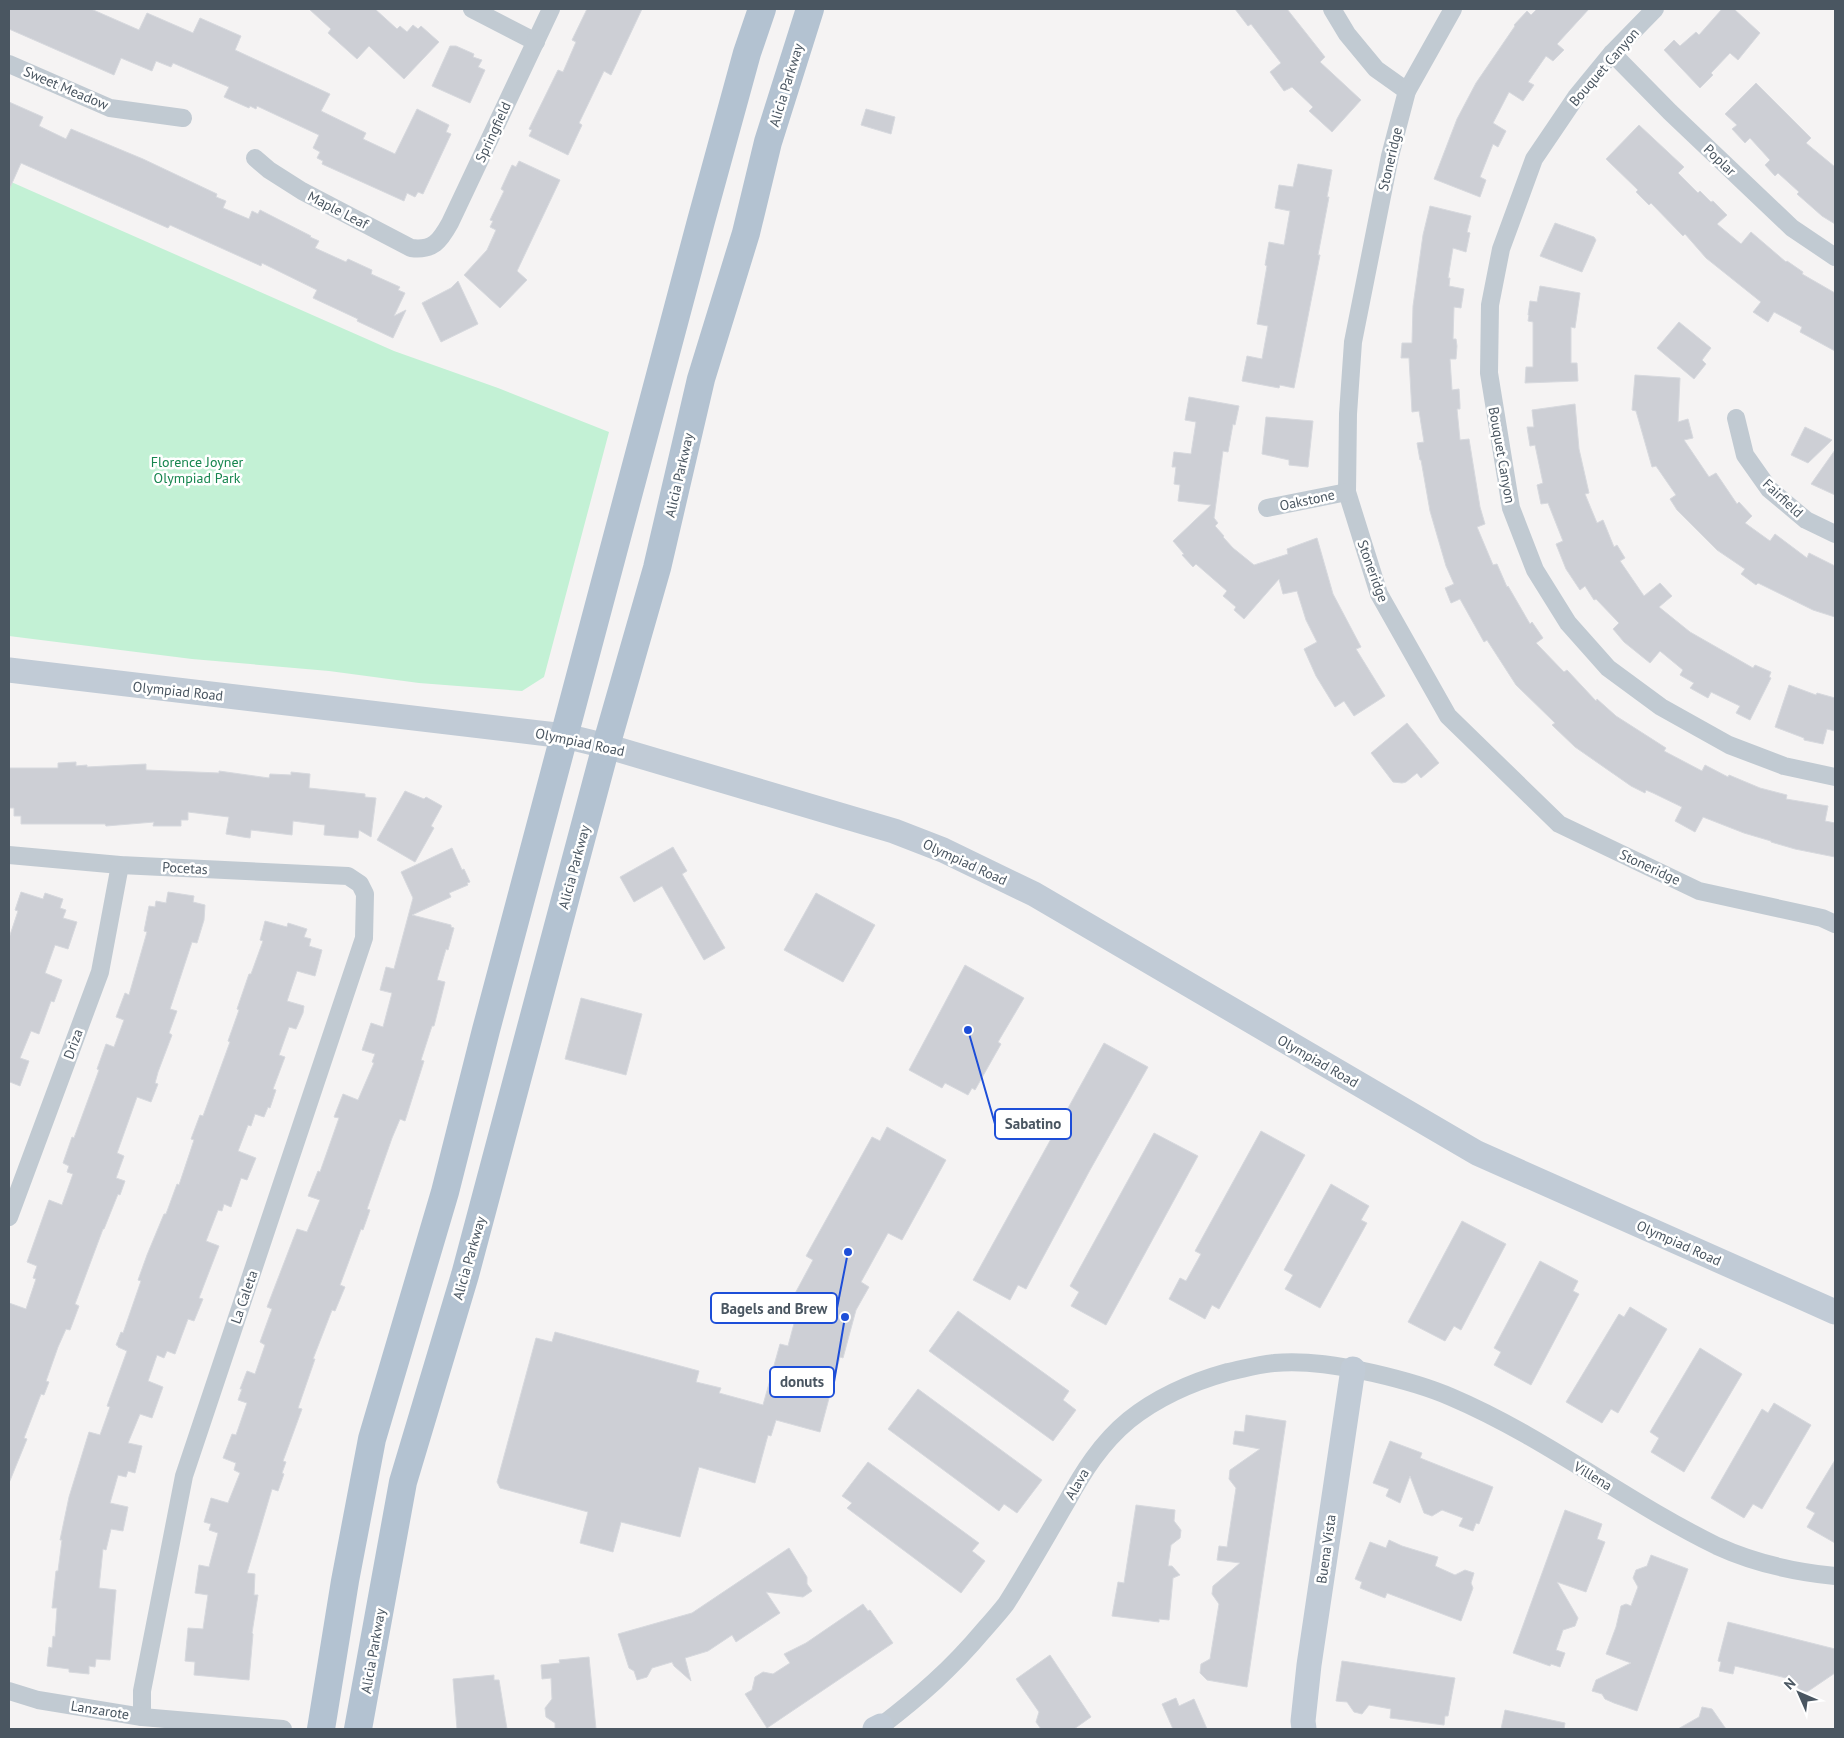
<svg xmlns="http://www.w3.org/2000/svg" width="1844" height="1738" font-family="'PT Sans',sans-serif">
<style>
.green{fill:#c3f1d5}
.building{fill:#cdcfd5;stroke:#d7d9de}
.lines{fill:none;stroke-linecap:round;stroke-linejoin:round}
.street{stroke:#c1cad2;stroke-width:18}
.secondary{stroke:#c1cbd6;stroke-width:25}
.primary{stroke:#b3c2d1;stroke-width:28}
.labels{text-anchor:middle;stroke-width:5;stroke-linejoin:round;paint-order:stroke}
.street-label{font-size:14px;fill:#4a5661;stroke:#fff}
.park-label{font-size:14px;fill:#17864f;stroke:#fff}
.leader{fill:none;stroke:#1d4ed8;stroke-width:2}
.callout-dot{fill:#1d4ed8;stroke:#fff;stroke-width:2}
.callout{fill:#fff;stroke:#1d4ed8;stroke-width:2}
.callout-label{font-size:15px;text-anchor:middle;font-weight:bold;fill:#4a5661}
</style>
<rect width="100%" height="100%" fill="#f5f3f3"/>
<path class="green" d="M9,181L394,351L498,388L609,432L544,677L522,691L419,683L329,671L192,659L9,636Z"/>
<g class="building">
<path d="M9,9H91L139,30L147,13L193,33L200,18L241,36L235,50L330,94L321,111L366,133L363,139L395,154L417,109L449,125L446,132L451,134L423,194L418,192L415,197L407,193L404,201L322,164L323,161L317,158L320,152L313,148L319,135L257,106L256,109L250,106L249,108L224,97L229,87L173,63L171,67L156,61L152,71L121,58L114,75L9,29Z"/>
<path d="M309,9H375L397,29L400,26L407,32L413,25L418,29L421,26L439,42L404,79L369,46L357,59L328,33L331,29Z"/>
<path d="M587,9H642L611,75L604,71L579,123L582,125L568,155L529,136L532,130L529,129L558,70L563,72L576,42L572,40Z"/>
<path d="M1235,9H1287L1325,57L1320,62L1361,100L1332,132L1309,111L1313,107L1292,87L1284,91L1270,72L1281,63L1251,24L1248,26Z"/>
<path d="M1537,9H1589L1557,44L1564,50L1553,61L1546,56L1528,82L1534,85L1523,101L1509,92L1493,123L1506,131L1498,147L1493,144L1480,177L1486,180L1480,197L1434,179L1457,119L1476,83L1515,26L1514,25L1527,11L1531,15Z"/>
<path d="M1722,9H1734L1760,33L1738,60L1730,53L1711,73L1713,75L1700,88L1664,50L1674,40L1680,46L1696,32L1699,35Z"/>
<path d="M450,46H456L474,54L473,57L482,60L478,67L485,70L470,103L432,86Z"/>
<path d="M1756,83L1811,138L1806,143L1835,167V224L1822,216L1797,194L1799,192L1778,173L1775,176L1765,165L1770,160L1750,138L1745,143L1732,129L1737,125L1725,114Z"/>
<path d="M9,102L43,117L39,126L66,139L71,129L143,159L217,194L216,197L226,201L223,208L249,219L252,211L258,214L260,210L311,236L310,237L319,241L315,248L346,262L348,259L372,270L371,274L400,287L398,290L405,293L394,316L406,310L393,338L357,321L358,319L313,298L317,290L262,263L261,266L170,225L168,228L21,163L9,190Z"/>
<path d="M866,109L895,117L891,134L861,125Z"/>
<path d="M1639,125L1684,167L1678,173L1698,193L1700,191L1711,202L1713,201L1727,215L1717,224L1741,244L1751,232L1786,262L1787,261L1803,272L1802,274L1835,293V351L1800,332L1802,327L1774,312L1768,322L1753,312L1761,302L1706,258L1685,234L1683,236L1651,203L1649,205L1636,192L1638,190L1606,159Z"/>
<path d="M519,161L560,180L517,271L527,280L500,308L464,275L487,250L496,230L490,227L493,221L490,220L504,191L501,189L512,165L516,167Z"/>
<path d="M1298,164L1332,170L1327,197H1329L1318,255H1320L1294,388L1280,385L1279,388L1242,381L1247,356L1262,359L1268,326L1257,324L1267,266L1265,265L1269,242L1284,245L1290,211L1275,208L1279,185L1293,187Z"/>
<path d="M1430,206L1471,216L1467,232L1470,233L1466,252L1453,248L1448,278H1450L1449,286L1464,289L1461,308L1454,307L1453,339H1456L1457,346L1456,359H1450L1452,390L1459,389L1460,405V409H1457L1460,440L1469,439L1480,507L1485,524L1477,527L1493,565L1497,564L1507,587L1508,586L1530,624L1532,622L1543,638L1536,643L1564,672L1567,670L1596,701L1597,699L1616,716L1666,748L1664,751L1702,771L1705,765L1728,777L1729,775L1760,788L1787,795L1786,799L1828,806L1825,821L1835,823V857L1795,849L1771,842V841L1744,833L1703,817L1695,832L1675,821L1682,807L1653,793L1646,790L1645,793L1631,786L1575,747L1552,725L1555,723L1516,685L1487,640L1484,642L1460,599L1451,603L1445,588L1454,584L1446,566L1430,511L1421,460H1420L1417,443L1424,442L1419,411L1412,412L1409,358H1401L1402,343H1412L1413,306L1423,235Z"/>
<path d="M1555,223L1594,237L1596,240L1582,272L1540,256Z"/>
<path d="M458,281L478,324L441,342L422,303L451,288Z"/>
<path d="M1540,286L1580,293L1575,328L1571,327V363H1577L1578,381L1525,383L1526,367H1533V322L1528,321L1529,315H1528L1530,301L1537,302Z"/>
<path d="M1679,322L1711,348L1702,360L1706,364L1694,379L1657,348Z"/>
<path d="M1635,375L1680,378L1678,422L1688,419L1693,438L1684,440L1709,477L1716,473L1737,504L1739,502L1752,516L1745,523L1770,541L1775,534L1807,558L1809,553L1835,566V617L1813,610L1758,583L1756,585L1741,574L1745,569L1717,550L1677,510L1670,499L1676,495L1656,466L1652,467L1636,411L1632,410Z"/>
<path d="M1189,397L1239,406L1235,425L1233,424L1228,452L1223,451L1214,518L1218,523L1215,526L1224,536L1223,537L1233,548L1254,565L1288,554L1287,549L1317,538L1333,594L1361,647L1356,649L1385,696L1354,716L1344,701L1335,707L1316,676L1304,649L1317,642L1306,620L1297,591L1283,594L1279,579L1244,619L1234,610L1236,607L1223,596L1227,591L1196,564L1193,567L1182,555L1184,554L1173,541L1211,505L1178,501L1180,485L1174,484L1176,467H1172L1174,452L1191,454L1196,422L1185,420Z"/>
<path d="M1575,404L1579,449L1589,493L1585,494L1597,523L1603,520L1614,547L1617,545L1625,558L1620,561L1644,596L1660,583L1672,596L1659,607L1690,632L1753,668L1755,665L1771,672L1769,677L1771,678L1750,720L1736,713L1740,706L1711,692L1708,698L1690,688L1694,683L1680,675L1683,670L1660,651L1650,663L1624,642L1613,629L1619,623L1596,599L1594,600L1585,586L1580,590L1566,569L1556,544L1563,541L1548,503L1541,504L1537,485L1543,483L1535,445L1530,446L1527,427H1534L1532,410Z"/>
<path d="M1266,417L1313,421L1308,467L1289,465V460L1262,454Z"/>
<path d="M1805,427L1832,440L1808,463L1791,455Z"/>
<path d="M1835,450V495L1811,484Z"/>
<path d="M1789,685L1816,695L1817,693L1835,698V731L1827,729L1823,744L1804,740V738L1775,727Z"/>
<path d="M1407,723L1439,763L1421,778L1417,773L1406,782L1402,783L1393,782L1371,753Z"/>
<path d="M76,762V766L87,765V767L146,764V770L219,773V771L269,778L270,774L291,775V772L310,774L309,788L365,794V797L376,798L371,837L359,830L358,838L324,835L325,825L293,821L292,835L251,830L250,838L243,837L226,834L229,817L188,812V820H181V826H153L154,822L106,826L105,824H21V816H14V808H9V768H58V763Z"/>
<path d="M405,791L424,799L426,797L442,806L431,826L434,828L415,862L377,840Z"/>
<path d="M673,847L687,871L682,874L725,948L704,960L662,886L634,902L620,877Z"/>
<path d="M452,848L462,870L464,869L470,882L467,883L468,885L449,893L451,897L412,915L451,925V927L454,928L448,950L446,949L437,980L445,982L434,1026H432L421,1060L424,1061L405,1121L400,1119L392,1138L367,1209L370,1210L363,1230L361,1229L340,1285L345,1287L335,1311L332,1310L313,1359H315L298,1408L302,1409L283,1461L286,1462L282,1473L284,1474L278,1491L272,1489L247,1573L255,1574L254,1595H258L252,1633L253,1634L249,1680L194,1675L195,1662L185,1661L188,1628L203,1629L208,1595L195,1593L199,1565L209,1567L218,1533L209,1530L211,1524L204,1522L211,1498L228,1503L240,1473L234,1470L236,1463L223,1458L232,1434L236,1435L247,1403L238,1400L242,1389H240L247,1371L255,1374L265,1345L260,1342L272,1309L267,1307L297,1229L307,1232L320,1200L308,1196L318,1171L320,1172L339,1118L334,1117L343,1094L358,1100L374,1063L372,1062L375,1054L362,1050L371,1023L383,1027L392,993L380,990L386,967L394,969L413,898L401,872Z"/>
<path d="M21,892L43,899L45,893L63,899L60,908L66,910L63,918L77,922L68,949L55,945L45,973L62,980L54,1002L51,1001L39,1034L31,1031L20,1058L29,1061L20,1086L10,1082L9,1084V938L18,911L15,910Z"/>
<path d="M168,892L194,896L193,902L205,905L204,920L197,943L192,942L170,1009L177,1011L169,1033L172,1035L158,1072L155,1083L158,1084L151,1102L137,1097L117,1153L124,1156L116,1178L125,1181L120,1195L118,1194L104,1229H103L75,1304L79,1306L70,1330L66,1329L58,1347L46,1381L49,1382L44,1395L41,1394L24,1438L27,1439L9,1483V1303L26,1309L36,1279L33,1278L37,1266L27,1262L49,1200L62,1205L73,1174L67,1172L69,1166L63,1163L72,1137L74,1138L99,1070L97,1069L106,1044L114,1047L124,1020L116,1017L125,993L129,995L147,932L144,931L149,906L155,907L156,901L166,903Z"/>
<path d="M816,893L875,925L843,982L784,950Z"/>
<path d="M265,921L287,927L288,923L307,929L304,937L311,939L309,946L322,950L315,976L297,971L287,1001L304,1006L303,1013L296,1029L289,1027L279,1055L285,1057L273,1089L276,1090L270,1108L268,1107L264,1117L255,1114L251,1126L248,1125L238,1151L256,1158L247,1180L241,1178L231,1207L224,1204L222,1211L218,1210L206,1241L219,1246L199,1298L203,1299L194,1321L188,1319L175,1354L167,1351L164,1358L157,1355L148,1381L163,1387L152,1418L140,1414L128,1443L142,1446L135,1473L128,1471L126,1477L118,1475L110,1503L128,1507L123,1531L111,1529L106,1550L103,1549L99,1588L116,1590L110,1660L96,1659L95,1667L89,1666V1674L69,1672V1669L47,1666L49,1647L52,1648L53,1636L55,1637L57,1608H52L56,1571H58L62,1540H60L69,1497L89,1432L100,1435L110,1407L107,1406L127,1351L118,1347V1346L116,1345L121,1332L123,1333L141,1281L138,1280L147,1255L164,1214H166L177,1184L179,1185L194,1140L191,1139L200,1115L203,1116L230,1042L228,1041L239,1010L237,1009L249,974H251L263,941L260,940Z"/>
<path d="M965,965L1024,998L998,1042L1001,1044L975,1090L972,1088L968,1095L945,1083L942,1088L909,1070Z"/>
<path d="M581,998L642,1014L626,1075L565,1059Z"/>
<path d="M1104,1043L1148,1067L1090,1170L1026,1289L1018,1285L1010,1300L973,1280Z"/>
<path d="M887,1127L946,1160L902,1240L888,1233L861,1282L869,1287L856,1310L843,1358L840,1357L820,1432L776,1420L771,1436L768,1435L755,1483L699,1467L680,1537L621,1522L613,1552L580,1543L588,1512L500,1488L497,1482L536,1338L552,1342L555,1332L699,1371L696,1382L721,1388L719,1393L763,1405L780,1344L788,1346L799,1305L791,1301L813,1260L806,1256L872,1137L880,1141Z"/>
<path d="M1261,1131L1305,1155L1219,1309L1212,1305L1205,1319L1169,1299L1180,1278L1186,1281L1201,1254L1195,1251Z"/>
<path d="M1154,1133L1198,1156L1106,1325L1071,1306L1079,1292L1070,1286Z"/>
<path d="M1331,1184L1369,1206L1361,1220L1367,1223L1320,1308L1285,1289L1293,1275L1284,1270Z"/>
<path d="M1462,1221L1506,1244L1461,1330L1454,1326L1445,1341L1408,1322Z"/>
<path d="M1540,1261L1578,1281L1573,1291L1579,1294L1531,1385L1494,1365L1501,1352L1494,1348Z"/>
<path d="M1630,1307L1667,1329L1618,1413L1611,1409L1602,1423L1566,1402L1619,1314L1624,1317Z"/>
<path d="M958,1311L1069,1391L1063,1400L1076,1410L1053,1441L929,1351Z"/>
<path d="M1700,1348L1742,1374L1684,1472L1651,1452L1659,1438L1650,1432Z"/>
<path d="M918,1389L1042,1480L1017,1513L1004,1504L999,1511L888,1429Z"/>
<path d="M1774,1403L1811,1425L1762,1509L1753,1504L1744,1518L1711,1498L1762,1409L1768,1413Z"/>
<path d="M1246,1415L1286,1421L1247,1687L1207,1680L1200,1673L1201,1664L1210,1659L1219,1604L1212,1594L1213,1586L1240,1563L1217,1560L1219,1546L1227,1547L1236,1488L1229,1479L1230,1470L1260,1449L1233,1444L1235,1431L1244,1432Z"/>
<path d="M1390,1441L1422,1453L1420,1458L1493,1487L1479,1524L1476,1523L1473,1531L1459,1526L1463,1518L1442,1510L1432,1516L1424,1513L1410,1476L1400,1503L1386,1496L1389,1489L1373,1483Z"/>
<path d="M1835,1460V1543L1807,1527L1815,1513L1806,1508Z"/>
<path d="M868,1462L979,1543L972,1551L985,1561L961,1593L847,1508L852,1503L842,1496Z"/>
<path d="M1136,1505L1175,1510L1174,1521L1181,1530L1180,1538L1171,1545L1168,1566H1172L1180,1575L1173,1578L1169,1620L1159,1619V1622L1112,1616L1118,1582L1124,1583Z"/>
<path d="M1565,1510L1602,1524L1597,1539L1605,1542L1586,1592L1557,1582L1578,1618L1575,1626L1563,1630L1556,1650L1565,1653L1560,1667L1551,1664L1550,1666L1513,1653Z"/>
<path d="M1389,1540L1402,1546L1438,1557L1435,1566L1455,1575L1465,1570L1474,1573L1471,1583L1473,1588L1461,1621L1387,1593L1385,1598L1360,1588L1362,1582L1355,1579L1370,1542L1386,1548Z"/>
<path d="M789,1548L807,1577V1584L812,1591L803,1597L766,1592L780,1613L736,1642L732,1635L708,1651L685,1658L691,1681L674,1666L672,1662L652,1668L647,1677L637,1680L634,1671L629,1668L618,1634L692,1613Z"/>
<path d="M1651,1555L1688,1569L1637,1711L1614,1703L1605,1699L1602,1694L1592,1691L1596,1680L1631,1663L1606,1654L1616,1627L1621,1606L1626,1604L1631,1606L1638,1587L1633,1578L1636,1570L1647,1566Z"/>
<path d="M863,1604L868,1611L870,1610L893,1643L767,1728L745,1694L752,1690L755,1677L763,1672L773,1674L790,1663L784,1654L806,1643Z"/>
<path d="M1728,1622L1835,1649V1673L1807,1692L1799,1690L1794,1680L1774,1675L1735,1666L1733,1674L1719,1671L1721,1662L1718,1661Z"/>
<path d="M1050,1655L1091,1717L1074,1729H1041L1036,1722L1039,1712L1016,1679Z"/>
<path d="M589,1657L596,1729H555V1723L546,1717L545,1708L552,1699L551,1678L542,1679L541,1665L560,1663L559,1660Z"/>
<path d="M1342,1661L1455,1678L1448,1716H1445L1444,1725L1390,1718L1391,1709L1369,1705L1362,1714L1354,1712L1347,1702L1336,1701Z"/>
<path d="M494,1675V1680H499L507,1729H457L453,1679Z"/>
<path d="M1176,1698L1179,1706L1194,1699L1207,1729H1173L1162,1704Z"/>
<path d="M1702,1707L1712,1709L1726,1729H1678L1699,1717Z"/>
<path d="M1505,1710L1565,1723L1564,1729H1501Z"/>
</g>
<g class="lines">
<g class="street">
<path d="M472,9L536,42"/>
<path d="M1332,9L1347,34L1376,69L1407,91"/>
<path d="M1453,9L1407,91L1390,156L1353,342L1348,414L1347,492L1379,594L1448,716L1559,824L1699,891L1822,918L1835,924"/>
<path d="M1655,9L1612,53L1576,97L1534,159L1501,249L1490,305L1489,373L1511,508L1535,570L1568,623L1608,668L1661,707L1729,745L1784,766L1835,777"/>
<path d="M1612,53L1670,112L1792,228L1835,257"/>
<path d="M9,64L110,108L183,118"/>
<path d="M255,158L269,170L302,191L411,248C433,251 440,241 450,223L551,9"/>
<path d="M1736,418L1745,455L1769,489L1806,520L1835,534"/>
<path d="M1267,508L1347,492"/>
<path d="M9,855L120,865L348,876L360,884L365,894L364,938L184,1476L142,1691V1717"/>
<path d="M9,1217L100,972L120,865"/>
<path d="M9,1691L38,1700L142,1717L283,1729"/>
<path d="M882,1729L881,1726C920,1696 951,1669 983,1631C991,1622 999,1613 1006,1604C1027,1571 1046,1537 1066,1503C1083,1472 1101,1443 1129,1420C1159,1396 1192,1382 1228,1372C1243,1369 1259,1364 1274,1363C1307,1360 1341,1366 1373,1373C1399,1379 1426,1386 1451,1397C1545,1437 1625,1501 1717,1546C1754,1563 1795,1572 1835,1576"/>
</g>
<g class="secondary">
<path d="M9,670L565,736L606,746L894,831L943,850L1034,894L1477,1153L1835,1312"/>
<path d="M875,1729L881,1726"/>
<path d="M1304,1729L1303,1721L1309,1665L1353,1369"/>
</g>
<g class="primary">
<path d="M321,1729L345,1581L372,1439L445,1192L486,1030L701,221L747,53L762,9"/>
<path d="M358,1729L403,1482L465,1275L606,746L657,568L701,379L746,233L768,142L810,9"/>
</g>
</g>
<g class="labels">
<g class="street-label">
<text transform="translate(1604 67) rotate(-49)" y="5">Bouquet Canyon</text>
<text transform="translate(786 85) rotate(-73)" y="5">Alicia Parkway</text>
<text transform="translate(66 88) rotate(23)" y="5">Sweet Meadow</text>
<text transform="translate(493 132) rotate(-65)" y="5">Springfield</text>
<text transform="translate(1390 159) rotate(-77)" y="5">Stoneridge</text>
<text transform="translate(1720 160) rotate(44)" y="5">Poplar</text>
<text transform="translate(338 210) rotate(27)" y="5">Maple Leaf</text>
<text transform="translate(1502 455) rotate(80)" y="5">Bouquet Canyon</text>
<text transform="translate(679 475) rotate(-77)" y="5">Alicia Parkway</text>
<text transform="translate(1783 498) rotate(43)" y="5">Fairfield</text>
<text transform="translate(1307 500) rotate(-12)" y="5">Oakstone</text>
<text transform="translate(1373 571) rotate(70)" y="5">Stoneridge</text>
<text transform="translate(178 691) rotate(6)" y="5">Olympiad Road</text>
<text transform="translate(580 742) rotate(12)" y="5">Olympiad Road</text>
<text transform="translate(965 862) rotate(25)" y="5">Olympiad Road</text>
<text transform="translate(574 867) rotate(-75)" y="5">Alicia Parkway</text>
<text transform="translate(1650 867) rotate(25)" y="5">Stoneridge</text>
<text transform="translate(185 868) rotate(3)" y="5">Pocetas</text>
<text transform="translate(73 1044) rotate(-70)" y="5">Driza</text>
<text transform="translate(1318 1061) rotate(30)" y="5">Olympiad Road</text>
<text transform="translate(1679 1243) rotate(24)" y="5">Olympiad Road</text>
<text transform="translate(469 1258) rotate(-74)" y="5">Alicia Parkway</text>
<text transform="translate(244 1297) rotate(-71)" y="5">La Caleta</text>
<text transform="translate(1593 1476) rotate(31)" y="5">Villena</text>
<text transform="translate(1077 1484) rotate(-60)" y="5">Alava</text>
<text transform="translate(1326 1549) rotate(-82)" y="5">Buena Vista</text>
<text transform="translate(373 1651) rotate(-80)" y="5">Alicia Parkway</text>
<text transform="translate(100 1710) rotate(9)" y="5">Lanzarote</text>
</g>
<g class="park-label">
<text x="197" y="467">Florence Joyner<tspan x="197" dy="16">Olympiad Park</tspan></text>
</g>
</g>
<path class="leader" d="M968 1030L995 1124M848 1252L837 1308M845 1317L834 1382"/>
<g class="callout-dot">
<circle cx="968" cy="1030" r="5"/>
<circle cx="848" cy="1252" r="5"/>
<circle cx="845" cy="1317" r="5"/>
</g>
<g class="callout">
<rect x="995" y="1109" width="76" height="30" rx="5"/>
<rect x="711" y="1293" width="126" height="30" rx="5"/>
<rect x="770" y="1367" width="64" height="30" rx="5"/>
</g>
<g class="callout-label">
<text x="1033" y="1129">Sabatino</text>
<text x="774" y="1314">Bagels and Brew</text>
<text x="802" y="1387">donuts</text>
</g>
<rect width="1844" height="1738" fill="none" stroke="#4a5661" stroke-width="20"/>
<g transform="translate(1799 1693) rotate(315)" stroke="#ffffff" stroke-width="4" paint-order="stroke">
<path d="M0-4L9 19L0 12L-9 19Z" fill="#4a5661"/>
<text y="-8" font-size="14" font-weight="bold" text-anchor="middle" fill="#4a5661">N</text>
</g>
</svg>
